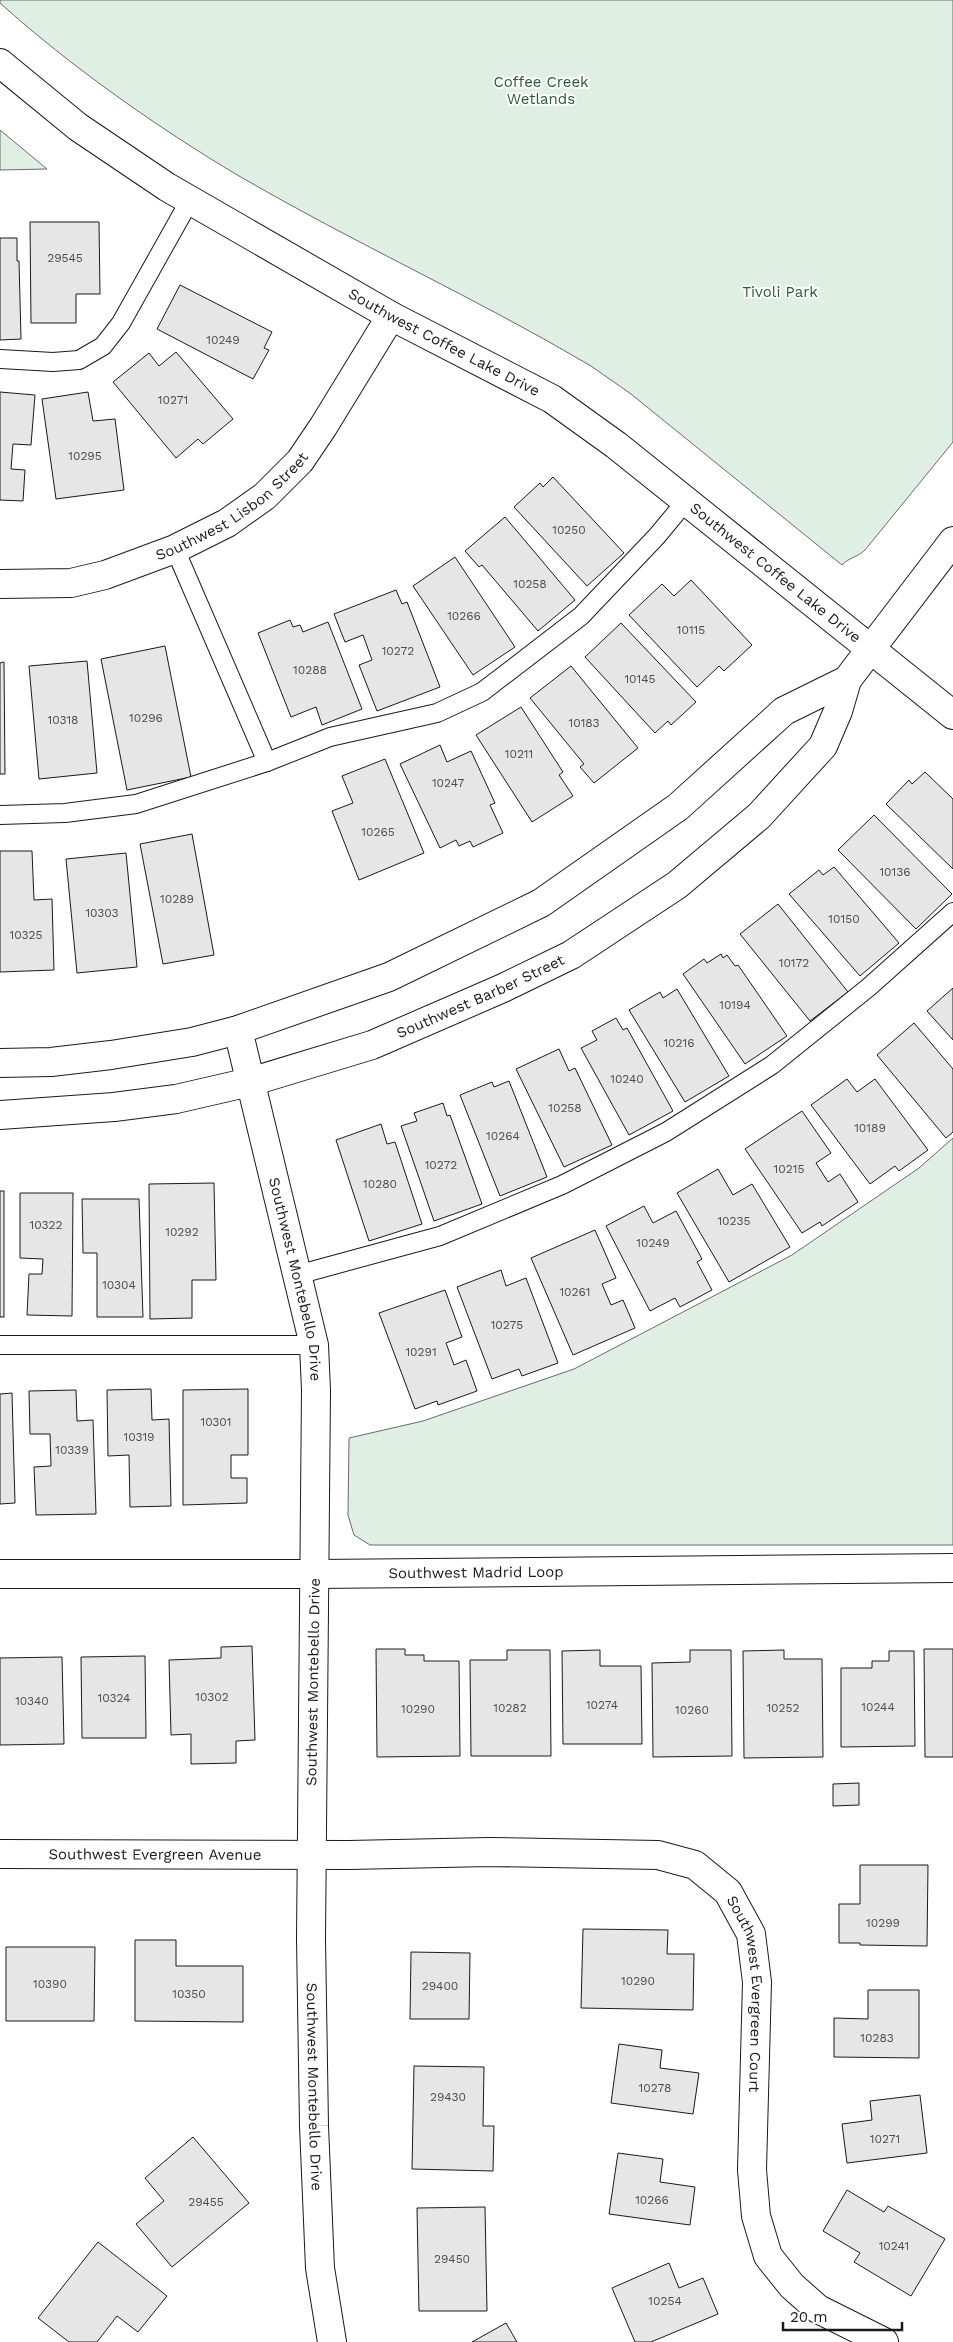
<svg xmlns="http://www.w3.org/2000/svg" width="953" height="2342" font-family="'Work Sans',sans-serif">
<style>
.green{fill:#e0efe3;stroke:#6a6a6a}
.building{fill:#e6e6e6;stroke:#1a1a1a}
.lines{fill:none;stroke-linecap:round;stroke-linejoin:round}
.lane-casing{stroke:#1a1a1a;stroke-width:20}
.street-casing{stroke:#1a1a1a;stroke-width:30}
.secondary-casing{stroke:#1a1a1a;stroke-width:30}
.lane{stroke:#fff;stroke-width:18}
.street{stroke:#fff;stroke-width:28}
.secondary{stroke:#fff;stroke-width:28}
.labels{text-anchor:middle;stroke-width:4;stroke-linejoin:round;paint-order:stroke}
.number-label{font-size:12px;fill:#4d4d4d}
.park-label{font-size:15px;fill:#2b5a34;stroke:#fff}
.street-label{font-size:15px;fill:#1a1a1a;stroke:#fff}
</style>
<rect width="100%" height="100%" fill="#fff"/>
<g class="green">
<path d="M0,0H953V442L865,550C858,557 848,558 842,565L631,394L591,366C476,298 354,243 239,176C158,128 70,66 0,3Z"/>
<path d="M0,130L47,169L0,170Z"/>
<path d="M953,1138V1545H370L354,1535L348,1515L349,1438L423,1421L574,1369L792,1255L919,1168Z"/>
</g>
<g class="building">
<path d="M30,222H99L100,294H76V323H31Z"/>
<path d="M0,238H17V261H19L21,339L0,340Z"/>
<path d="M180,285L272,332L264,348L269,350L253,379L157,329Z"/>
<path d="M176,352L233,419L203,444L198,439L176,458L113,382L149,353L159,366Z"/>
<path d="M0,392L35,395L31,445L13,444L11,469L25,470L23,501L0,500Z"/>
<path d="M88,392L93,421L115,419L124,490L56,499L42,399Z"/>
<path d="M553,477L624,553L587,586L514,507L540,483L543,487Z"/>
<path d="M505,517L575,600L538,631L482,565L479,567L465,551Z"/>
<path d="M455,557L515,647L473,675L413,586Z"/>
<path d="M691,580L752,645L724,671L719,666L697,687L629,615L662,584L674,596Z"/>
<path d="M396,590L402,604L407,602L440,687L377,711L359,665L372,660L363,635L345,642L334,614Z"/>
<path d="M290,620L293,627L300,625L303,632L328,622L362,709L322,725L316,707L291,717L258,633Z"/>
<path d="M621,623L696,702L671,725L668,721L655,733L585,657Z"/>
<path d="M165,646L191,777L127,790L101,659Z"/>
<path d="M87,661L97,773L39,779L29,666Z"/>
<path d="M4,662L5,774H0V663Z"/>
<path d="M571,666L638,748L594,783L580,767L584,764L530,698Z"/>
<path d="M521,707L563,772L559,775L573,796L532,822L476,735Z"/>
<path d="M440,745L447,762L471,751L495,803L490,805L503,833L473,847L470,841L459,846L456,840L440,848L400,764Z"/>
<path d="M385,759L424,853L359,880L332,811L353,803L342,776Z"/>
<path d="M925,772L953,799V869L886,804L909,780L912,784Z"/>
<path d="M874,815L952,894L916,929L838,850Z"/>
<path d="M192,834L214,955L163,964L140,844Z"/>
<path d="M0,851H32L34,900L52,899L54,970L0,972Z"/>
<path d="M126,853L137,967L77,973L66,859Z"/>
<path d="M834,867L899,943L860,976L789,894L819,870L823,875Z"/>
<path d="M778,904L848,992L810,1021L740,934Z"/>
<path d="M721,954L723,958L727,955L735,966L738,965L787,1036L745,1064L683,974L704,959L707,963Z"/>
<path d="M953,988V1040L927,1011Z"/>
<path d="M677,989L729,1076L685,1102L629,1010L660,992L663,998Z"/>
<path d="M616,1018L623,1030L627,1028L673,1111L629,1135L581,1048L597,1040L592,1031Z"/>
<path d="M914,1023L953,1069V1132L946,1138L877,1055Z"/>
<path d="M559,1049L569,1071L575,1068L612,1145L564,1167L516,1069Z"/>
<path d="M847,1079L857,1092L875,1079L928,1150L899,1171L895,1166L870,1184L811,1105Z"/>
<path d="M509,1081L547,1177L500,1196L460,1095L492,1082L494,1087Z"/>
<path d="M443,1103L447,1116L450,1115L482,1204L434,1221L401,1126L417,1121L414,1113Z"/>
<path d="M802,1111L831,1153L816,1163L828,1182L840,1174L858,1202L822,1226L820,1222L802,1233L745,1149Z"/>
<path d="M381,1124L387,1144L395,1142L422,1224L369,1241L336,1140Z"/>
<path d="M718,1169L733,1195L752,1184L790,1247L729,1282L677,1193Z"/>
<path d="M214,1183L216,1280H192V1318L150,1319L149,1184Z"/>
<rect x="0" y="1191" width="4" height="126"/>
<path d="M20,1193H73L72,1316L27,1315L29,1274H42L43,1259L20,1258Z"/>
<path d="M82,1199H139L143,1317H97V1253H83Z"/>
<path d="M644,1206L653,1223L676,1211L702,1259L697,1262L712,1290L680,1307L675,1298L650,1311L606,1226Z"/>
<path d="M595,1230L616,1278L602,1284L611,1305L623,1300L635,1328L573,1355L531,1258Z"/>
<path d="M501,1270L506,1286L526,1278L558,1363L522,1376L519,1369L492,1379L457,1287Z"/>
<path d="M445,1290L462,1337L446,1343L454,1365L466,1360L477,1391L438,1405L437,1401L415,1409L379,1313Z"/>
<path d="M151,1389L152,1420L169,1419L171,1506L130,1507L129,1455L108,1456L107,1390Z"/>
<path d="M248,1389V1455H231V1478H247V1503L183,1505V1390Z"/>
<path d="M76,1390L77,1421L93,1420L96,1514L36,1515L34,1467L51,1466L50,1434H30L29,1391Z"/>
<path d="M12,1393L15,1503L0,1504V1394Z"/>
<path d="M252,1646L255,1740L236,1741V1763L191,1764V1734L171,1735L169,1660L221,1658V1647Z"/>
<path d="M376,1649H405V1655H424V1661H459L460,1756L377,1757Z"/>
<path d="M924,1649H953V1757H925Z"/>
<path d="M507,1650H550L551,1756H471L470,1660H507Z"/>
<path d="M600,1650V1666H641L642,1744H563L562,1651Z"/>
<path d="M690,1650H731L732,1756L653,1757L652,1663L690,1662Z"/>
<path d="M784,1650V1659H822L823,1757L744,1758L743,1651Z"/>
<path d="M889,1651H914L915,1746L841,1747V1668H872V1661H889Z"/>
<path d="M145,1656L146,1738H82L81,1657Z"/>
<path d="M62,1657L64,1744L0,1745V1658Z"/>
<path d="M859,1783V1805L833,1806V1784Z"/>
<path d="M860,1865H928L927,1946L860,1945V1943H839V1904H860Z"/>
<path d="M583,1929L668,1930L667,1954H694L693,2010L581,2008Z"/>
<path d="M135,1940H176V1966H243V2022L135,2021Z"/>
<path d="M6,1947H95L94,2021H6Z"/>
<path d="M411,1952L470,1953L469,2019H410Z"/>
<path d="M868,1990H919V2058L834,2057V2018L868,2019Z"/>
<path d="M619,2044L662,2050L660,2068L699,2073L693,2114L611,2103Z"/>
<path d="M414,2066L484,2067L483,2126H494L493,2171L412,2169Z"/>
<path d="M920,2095L927,2153L847,2163L842,2124L872,2120L870,2101Z"/>
<path d="M193,2137L249,2203L172,2267L136,2224L164,2201L145,2178Z"/>
<path d="M618,2153L663,2159L660,2182L695,2187L690,2225L609,2214Z"/>
<path d="M847,2190L884,2212L888,2206L945,2239L911,2296L854,2262L860,2253L823,2231Z"/>
<path d="M485,2207L487,2311H419L417,2208Z"/>
<path d="M98,2242L167,2296L138,2332L117,2316L97,2342H69L38,2318Z"/>
<path d="M669,2263L679,2288L703,2278L718,2314L651,2342H635L612,2288Z"/>
<path d="M506,2323L517,2342H472Z"/>
</g>
<g class="lines">
<defs>
<g id="lane">
<path d="M0,359L53,362L79,360L103,346L121,323L190,200"/>
<path d="M175,549L267,762"/>
<path d="M0,815L65,813L136,804L267,762L330,737L437,713L482,692L581,616L657,536L686,501"/>
<path d="M297,1275L440,1236L562,1185L666,1132L772,1065L869,987L953,912"/>
<path d="M0,1345H314"/>
</g>
<g id="street">
<path id="s1" d="M0,63L78,127L167,187L391,316L552,399L616,445L953,715"/>
<path id="s2" d="M0,584L71,583L105,575L175,549L227,523L265,496L300,461L323,427L391,316"/>
<path id="s3" d="M238,1030L314,1345L316,1390L311,1939L314,2126L320,2268L332,2342"/>
<path id="s4" d="M0,1574H315L953,1568"/>
<path id="s5" d="M0,1854L349,1855L489,1852L658,1855L695,1865L728,1892L751,1934L757,1982L752,2170L756,2216L768,2256L792,2286L818,2309L884,2342"/>
</g>
<g id="secondary">
<path d="M0,1063L51,1062L111,1055L192,1042L238,1030L389,977L541,903L678,807L784,711L847,680"/>
<path id="s6" d="M0,1115L114,1107L176,1099L250,1082L372,1045L503,988L571,955L677,885L759,816L823,746L838,711L847,680L953,541"/>
</g>
</defs>
<use href="#lane" class="lane-casing"/>
<use href="#street" class="street-casing"/>
<use href="#secondary" class="secondary-casing"/>
<use href="#lane" class="lane"/>
<use href="#street" class="street"/>
<use href="#secondary" class="secondary"/>
</g>
<g class="labels">
<g class="number-label">
<text x="65" y="262">29545</text>
<text x="223" y="344">10249</text>
<text x="173" y="404">10271</text>
<text x="85" y="460">10295</text>
<text x="569" y="534">10250</text>
<text x="530" y="588">10258</text>
<text x="464" y="620">10266</text>
<text x="691" y="634">10115</text>
<text x="398" y="655">10272</text>
<text x="310" y="674">10288</text>
<text x="640" y="683">10145</text>
<text x="146" y="722">10296</text>
<text x="63" y="724">10318</text>
<text x="584" y="727">10183</text>
<text x="519" y="758">10211</text>
<text x="448" y="787">10247</text>
<text x="378" y="836">10265</text>
<text x="895" y="876">10136</text>
<text x="177" y="903">10289</text>
<text x="102" y="917">10303</text>
<text x="844" y="923">10150</text>
<text x="26" y="939">10325</text>
<text x="794" y="967">10172</text>
<text x="735" y="1009">10194</text>
<text x="679" y="1047">10216</text>
<text x="627" y="1083">10240</text>
<text x="565" y="1112">10258</text>
<text x="870" y="1132">10189</text>
<text x="503" y="1140">10264</text>
<text x="441" y="1169">10272</text>
<text x="789" y="1173">10215</text>
<text x="380" y="1188">10280</text>
<text x="734" y="1225">10235</text>
<text x="46" y="1229">10322</text>
<text x="182" y="1236">10292</text>
<text x="653" y="1247">10249</text>
<text x="119" y="1289">10304</text>
<text x="575" y="1296">10261</text>
<text x="507" y="1329">10275</text>
<text x="421" y="1356">10291</text>
<text x="216" y="1426">10301</text>
<text x="139" y="1441">10319</text>
<text x="72" y="1454">10339</text>
<text x="212" y="1701">10302</text>
<text x="114" y="1702">10324</text>
<text x="32" y="1705">10340</text>
<text x="602" y="1709">10274</text>
<text x="878" y="1711">10244</text>
<text x="510" y="1712">10282</text>
<text x="783" y="1712">10252</text>
<text x="418" y="1713">10290</text>
<text x="692" y="1714">10260</text>
<text x="883" y="1927">10299</text>
<text x="638" y="1985">10290</text>
<text x="50" y="1988">10390</text>
<text x="440" y="1990">29400</text>
<text x="189" y="1998">10350</text>
<text x="877" y="2042">10283</text>
<text x="655" y="2092">10278</text>
<text x="448" y="2101">29430</text>
<text x="885" y="2143">10271</text>
<text x="652" y="2204">10266</text>
<text x="206" y="2206">29455</text>
<text x="894" y="2250">10241</text>
<text x="452" y="2263">29450</text>
<text x="665" y="2305">10254</text>
</g>
<g class="park-label">
<text x="541" y="87">Coffee Creek<tspan x="541" dy="17">Wetlands</tspan></text>
<text x="780" y="297">Tivoli Park</text>
</g>
<g class="street-label">
<text dy="5" stroke="none"><textPath href="#s1" startOffset="526">Southwest Coffee Lake Drive</textPath></text>
<text dy="5" stroke="none"><textPath href="#s2" startOffset="252">Southwest Lisbon Street</textPath></text>
<text dy="5" stroke="none"><textPath href="#s1" startOffset="931">Southwest Coffee Lake Drive</textPath></text>
<text dy="5" stroke="none"><textPath href="#s6" startOffset="499">Southwest Barber Street</textPath></text>
<text dy="5" stroke="none"><textPath href="#s3" startOffset="256">Southwest Montebello Drive</textPath></text>
<text dy="5" stroke="none"><textPath href="#s4" startOffset="476">Southwest Madrid Loop</textPath></text>
<text transform="translate(313 1682) rotate(-89)" y="5">Southwest Montebello Drive</text>
<text dy="5" stroke="none"><textPath href="#s5" startOffset="155">Southwest Evergreen Avenue</textPath></text>
<text dy="5" stroke="none"><textPath href="#s5" startOffset="845">Southwest Evergreen Court</textPath></text>
<text dy="5" stroke="none"><textPath href="#s3" startOffset="1066">Southwest Montebello Drive</textPath></text>
</g>
</g>
<path d="M783 2322v8h119v-8" fill="none" stroke="#1a1a1a" stroke-width="2.5"/>
<text x="790" y="2322" font-size="15" fill="#1a1a1a" stroke="#ffffff" stroke-width="4" paint-order="stroke">20 m</text>
</svg>
